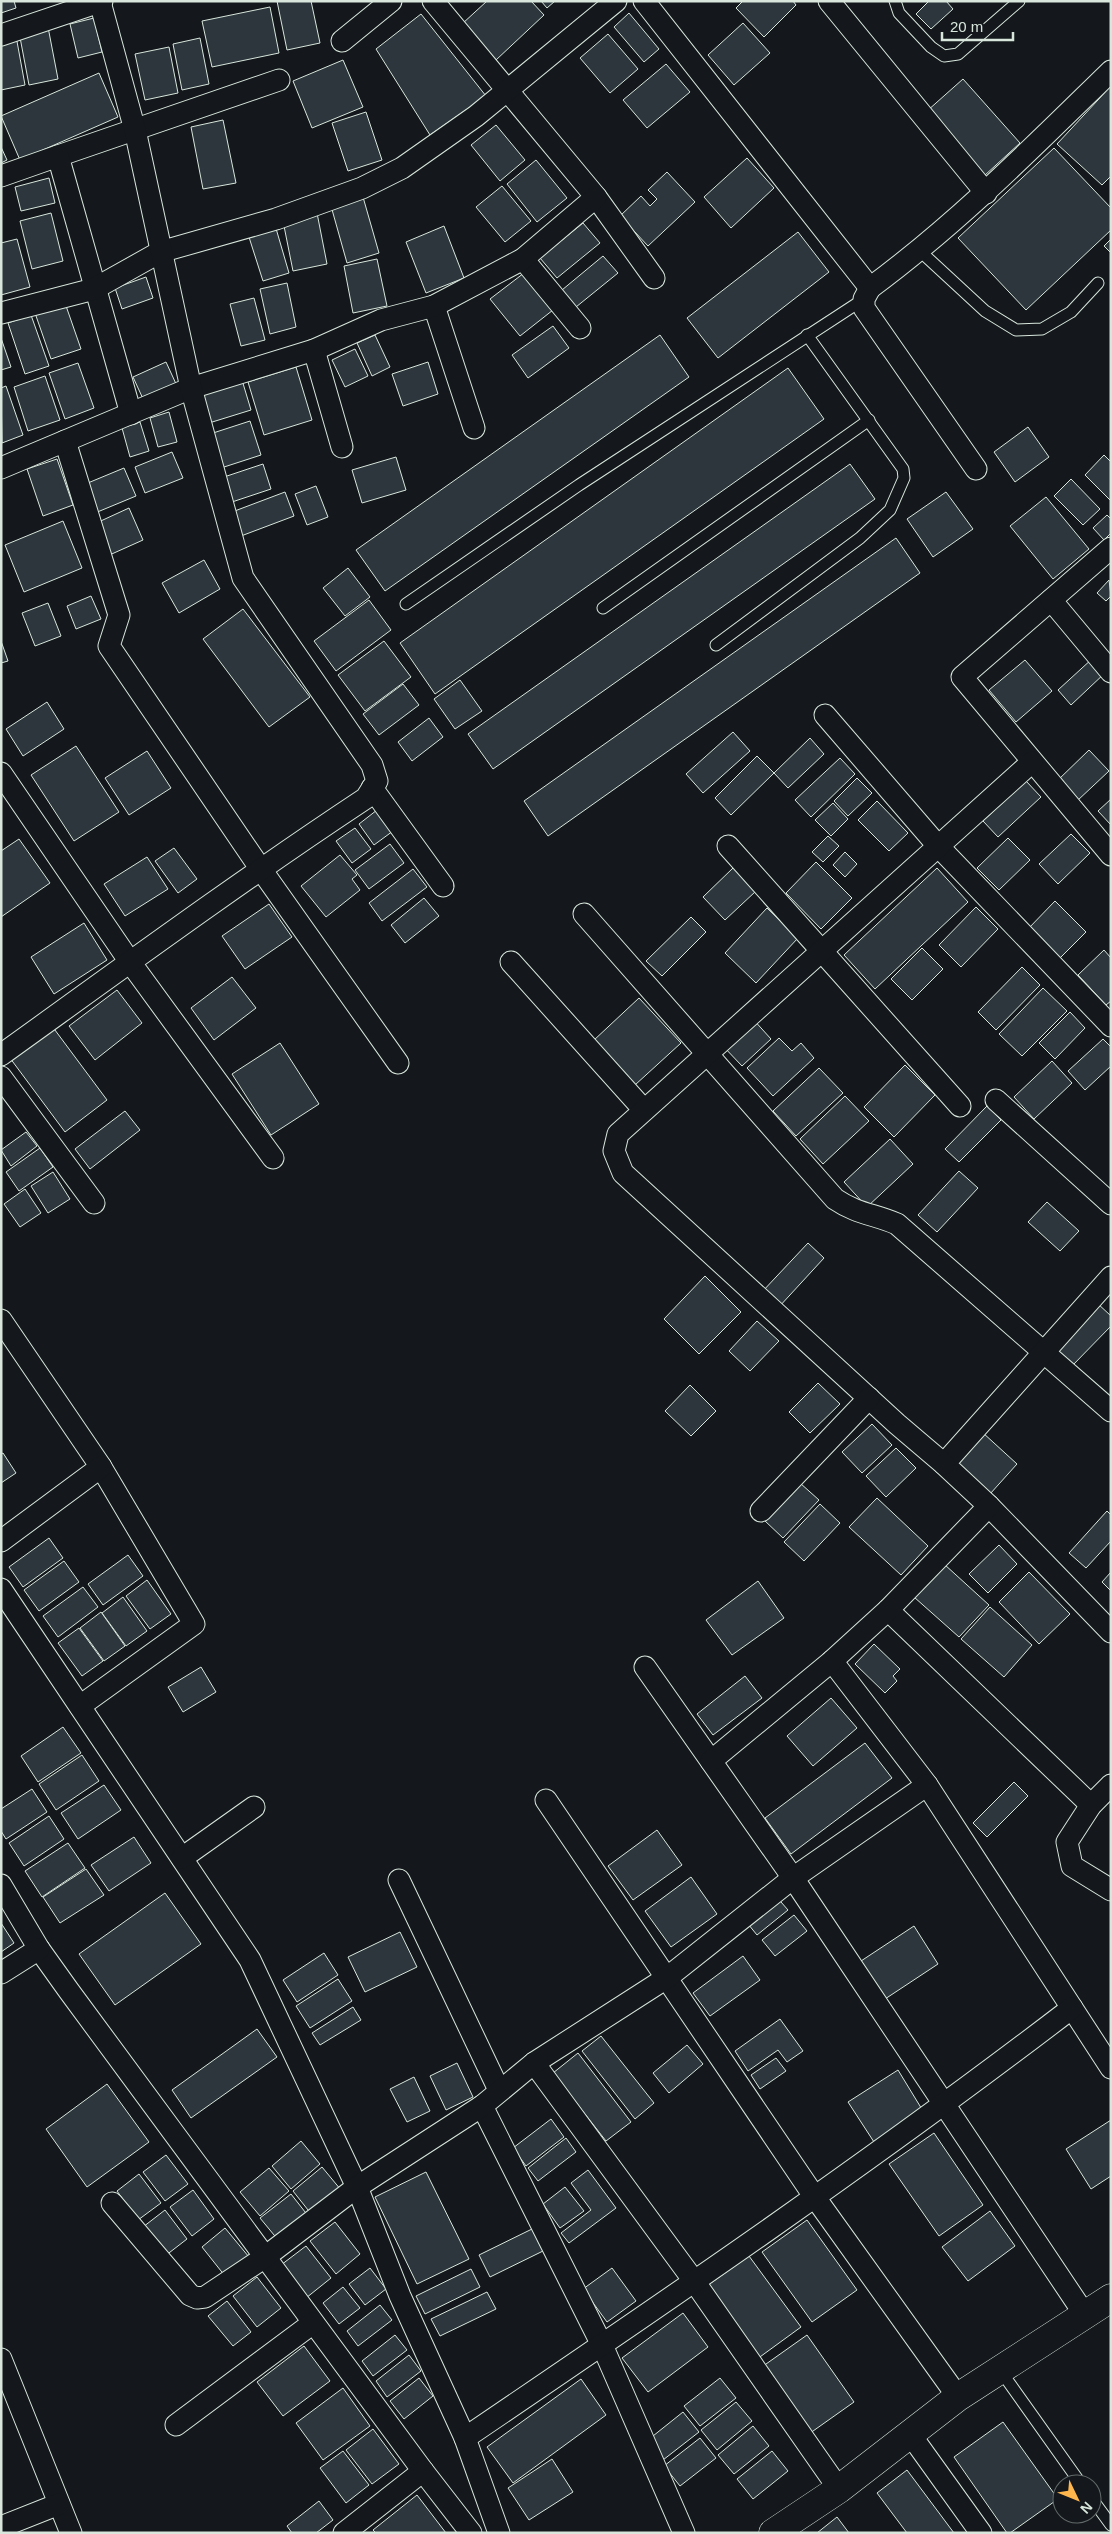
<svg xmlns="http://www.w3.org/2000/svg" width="1112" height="2534" font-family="Arial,sans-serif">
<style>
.building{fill:#2c363c;stroke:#d8e6dc}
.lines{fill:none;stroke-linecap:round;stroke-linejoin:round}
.lane-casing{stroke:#d8e6dc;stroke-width:13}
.street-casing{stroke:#d8e6dc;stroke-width:23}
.secondary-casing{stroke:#d8e6dc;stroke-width:29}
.lane{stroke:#14181c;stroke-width:11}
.street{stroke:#14181c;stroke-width:21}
.secondary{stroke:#14181c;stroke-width:28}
</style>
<rect width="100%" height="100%" fill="#14181c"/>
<g class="building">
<path d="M1,1H14L16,8L1,13Z"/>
<path d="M277,1H311L320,43L287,50Z"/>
<path d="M487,1H531L544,15L496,60L462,24Z"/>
<path d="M541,1H555L547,8Z"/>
<path d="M743,1H793L796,5L764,37L736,8Z"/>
<path d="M929,1H946L953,9L931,29L916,14Z"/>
<path d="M270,7L279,53L212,67L202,21Z"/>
<path d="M629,13L659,49L644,62L614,27Z"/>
<path d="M421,14L486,96L430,135L376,49Z"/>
<path d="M94,18L102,52L78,58L70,24Z"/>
<path d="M743,23L770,53L734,85L708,55Z"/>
<path d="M48,27L58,79L29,85L19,32Z"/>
<path d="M608,34L638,69L610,93L580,58Z"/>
<path d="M16,36L25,85L1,90V39Z"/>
<path d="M200,38L209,84L182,90L173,44Z"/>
<path d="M169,47L178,93L145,100L135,54Z"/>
<path d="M343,60L363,107L312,128L293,81Z"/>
<path d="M666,64L690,92L647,128L623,100Z"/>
<path d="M99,73L118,117L20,160L1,116Z"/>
<path d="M963,79L1020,143L984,176L927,111Z"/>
<path d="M1111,86V176L1102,185L1057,144Z"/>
<path d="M366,112L382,160L348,171L332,123Z"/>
<path d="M223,120L236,183L203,189L191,127Z"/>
<path d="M496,125L525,160L500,181L471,145Z"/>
<path d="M1,147L7,160L1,163Z"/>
<path d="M1054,148L1111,208V230L1026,310L958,238Z"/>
<path d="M747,158L774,188L731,228L704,197Z"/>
<path d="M536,160L567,198L537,222L507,184Z"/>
<path d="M667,172L695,202L648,246L620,216L641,196L650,206L657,199L648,190Z"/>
<path d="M49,178L55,203L21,211L15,187Z"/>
<path d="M502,186L531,221L505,242L476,207Z"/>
<path d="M363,197L379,253L347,263L331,206Z"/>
<path d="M51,213L63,261L32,269L20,221Z"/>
<path d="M317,213L327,264L293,271L283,221Z"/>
<path d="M583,223L600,243L557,278L540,258Z"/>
<path d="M275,225L289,273L263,281L248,234Z"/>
<path d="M444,226L464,278L426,293L406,242Z"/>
<path d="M798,232L829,272L718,358L687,318Z"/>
<path d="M17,239L30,287L1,295V243Z"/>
<path d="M1111,239V253L1104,246Z"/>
<path d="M603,256L618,273L576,307L562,290Z"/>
<path d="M377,259L387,306L353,313L344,266Z"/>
<path d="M524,273L553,310L520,336L490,299Z"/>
<path d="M146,277L153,298L122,309L115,288Z"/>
<path d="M287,283L296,327L270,334L260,289Z"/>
<path d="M254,298L265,340L241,346L230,304Z"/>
<path d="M65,303L81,349L51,359L35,313Z"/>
<path d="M31,315L49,366L25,374L8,323Z"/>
<path d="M553,326L569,348L528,378L512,355Z"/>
<path d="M375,335L390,367L372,376L357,343Z"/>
<path d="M660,335L689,377L385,591L356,550Z"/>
<path d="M1,338L11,367L1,370Z"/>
<path d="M355,349L368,376L345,387L332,360Z"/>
<path d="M166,362L177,386L144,401L133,377Z"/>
<path d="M428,362L438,394L403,406L392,374Z"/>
<path d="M78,363L94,408L65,419L49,373Z"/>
<path d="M296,367L312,420L264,435L248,382Z"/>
<path d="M788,368L824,419L435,694L400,643Z"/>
<path d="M45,376L60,420L28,431L14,387Z"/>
<path d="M242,380L251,410L209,423L199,392Z"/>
<path d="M6,386L23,435L2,443L1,388Z"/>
<path d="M169,412L177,442L158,447L150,418Z"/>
<path d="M250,421L261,455L221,468L210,434Z"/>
<path d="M140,422L149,451L130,457L122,428Z"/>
<path d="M1028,427L1049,457L1015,482L994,452Z"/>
<path d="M172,452L183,478L145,493L135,467Z"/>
<path d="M1104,455L1111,462V501L1085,475Z"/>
<path d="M396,457L406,490L362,503L352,470Z"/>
<path d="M57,459L73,505L43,516L27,469Z"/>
<path d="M263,464L271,489L232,502L224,477Z"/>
<path d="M850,464L875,499L493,769L468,734Z"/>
<path d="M124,468L136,496L95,513L83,485Z"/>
<path d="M1071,479L1100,509L1083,525L1054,496Z"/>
<path d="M316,486L328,517L307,525L295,494Z"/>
<path d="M285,492L294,516L241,536L232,512Z"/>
<path d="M946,492L973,529L933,557L907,519Z"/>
<path d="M1046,497L1089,549L1053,579L1010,526Z"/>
<path d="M129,508L143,540L105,557L92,525Z"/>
<path d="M1107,515L1111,519V533L1104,540L1093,528Z"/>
<path d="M63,521L82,568L24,592L5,545Z"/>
<path d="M896,538L920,573L548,836L524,801Z"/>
<path d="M204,560L220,589L179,613L162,583Z"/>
<path d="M348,568L370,597L345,616L323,588Z"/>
<path d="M1109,580L1111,596L1106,601L1097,593Z"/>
<path d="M91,596L101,619L76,629L67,606Z"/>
<path d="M369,600L391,630L336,671L314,641Z"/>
<path d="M48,603L61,636L35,646L22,613Z"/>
<path d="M243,609L310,697L269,727L203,639Z"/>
<path d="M1,641L8,661L1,663Z"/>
<path d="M384,641L411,677L365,711L338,675Z"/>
<path d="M1093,658L1106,672L1071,705L1058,690Z"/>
<path d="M1025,660L1052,691L1016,722L989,690Z"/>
<path d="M460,680L482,711L455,729L434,699Z"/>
<path d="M403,684L419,705L379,735L363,714Z"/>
<path d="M47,702L64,729L23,756L6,729Z"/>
<path d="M429,718L443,737L412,761L398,742Z"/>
<path d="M733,732L750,751L703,793L686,774Z"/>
<path d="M810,738L824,754L788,788L774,773Z"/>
<path d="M76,746L119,812L74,841L31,775Z"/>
<path d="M1089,750L1109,771L1077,801L1057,781Z"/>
<path d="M147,751L171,788L129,815L105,778Z"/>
<path d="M757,756L774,773L731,815L715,798Z"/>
<path d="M840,758L855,774L811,817L795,800Z"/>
<path d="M857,778L872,793L848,816L834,801Z"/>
<path d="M1026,781L1041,797L998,837L983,821Z"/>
<path d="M1111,799V825L1098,811Z"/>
<path d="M877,801L908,833L889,851L858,820Z"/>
<path d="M833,803L848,819L831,836L815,820Z"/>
<path d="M377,810L393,831L374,845L359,824Z"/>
<path d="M355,828L371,849L352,863L336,841Z"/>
<path d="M1071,834L1090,853L1058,884L1039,864Z"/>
<path d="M828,836L839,846L823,862L812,852Z"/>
<path d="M1008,838L1030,860L999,890L977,868Z"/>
<path d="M19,839L50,883L1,917V851Z"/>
<path d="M390,844L404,863L369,889L355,870Z"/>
<path d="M174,848L197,879L178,893L155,861Z"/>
<path d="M845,852L857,864L845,877L833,865Z"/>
<path d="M340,855L357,875L352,879L360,890L326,917L301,886Z"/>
<path d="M147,857L168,889L125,916L104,884Z"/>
<path d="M816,862L852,898L821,929L786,893Z"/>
<path d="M733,868L756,891L725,920L703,897Z"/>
<path d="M937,868L968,902L875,989L844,955Z"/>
<path d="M413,869L427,887L382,921L369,903Z"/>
<path d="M424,898L439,916L405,943L391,925Z"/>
<path d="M1055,901L1086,932L1058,960L1027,930Z"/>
<path d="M269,904L292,937L245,969L222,936Z"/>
<path d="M976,907L998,929L961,967L939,945Z"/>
<path d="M767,908L798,938L756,983L725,953Z"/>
<path d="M691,917L706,932L662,976L646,961Z"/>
<path d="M84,923L107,960L54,994L31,957Z"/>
<path d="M922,948L943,969L912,1000L891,979Z"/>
<path d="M1104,950L1111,958V1001L1106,1005L1078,975Z"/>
<path d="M1022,967L1040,985L996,1030L978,1012Z"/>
<path d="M232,977L256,1008L214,1040L191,1008Z"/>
<path d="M1043,988L1067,1011L1022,1056L999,1034Z"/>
<path d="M117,990L142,1023L95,1060L69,1026Z"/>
<path d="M639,998L681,1043L635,1085L593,1041Z"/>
<path d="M1070,1012L1085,1028L1055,1059L1039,1043Z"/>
<path d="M752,1018L771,1039L742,1066L722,1045Z"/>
<path d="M49,1022L107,1100L65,1132L7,1054Z"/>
<path d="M779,1038L792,1051L801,1043L814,1058L773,1096L747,1068Z"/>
<path d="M1103,1039L1111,1047V1066L1085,1090L1068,1071Z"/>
<path d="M280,1043L319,1104L271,1135L232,1074Z"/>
<path d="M1052,1061L1072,1083L1034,1119L1014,1097Z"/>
<path d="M905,1065L935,1095L894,1137L864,1107Z"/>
<path d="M819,1068L843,1093L796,1136L773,1111Z"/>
<path d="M845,1096L869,1121L823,1164L800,1139Z"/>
<path d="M987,1106L1001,1120L959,1162L945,1149Z"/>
<path d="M125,1111L140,1130L90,1169L75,1149Z"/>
<path d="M26,1132L37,1146L11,1166L1,1150Z"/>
<path d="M890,1139L913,1164L867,1207L844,1182Z"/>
<path d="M40,1148L53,1167L19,1191L6,1172Z"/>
<path d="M959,1171L978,1188L937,1232L918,1215Z"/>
<path d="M53,1172L70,1199L48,1213L31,1186Z"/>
<path d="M25,1189L41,1213L20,1227L4,1204Z"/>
<path d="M1047,1202L1079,1231L1060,1251L1028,1222Z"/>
<path d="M808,1243L824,1258L778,1308L761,1293Z"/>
<path d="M705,1276L741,1312L699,1354L664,1319Z"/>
<path d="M1096,1302L1111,1316V1326L1071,1367L1051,1349Z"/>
<path d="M757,1321L779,1341L750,1371L729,1351Z"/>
<path d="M818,1383L840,1404L810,1433L789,1412Z"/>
<path d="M690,1385L716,1411L691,1436L665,1411Z"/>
<path d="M872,1424L892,1445L862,1473L842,1452Z"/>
<path d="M982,1432L1017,1464L990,1494L955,1462Z"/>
<path d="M896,1448L916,1468L886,1497L866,1476Z"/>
<path d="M3,1453L16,1473L1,1483V1454Z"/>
<path d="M800,1483L819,1500L783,1538L764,1520Z"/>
<path d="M877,1498L928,1546L901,1575L849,1527Z"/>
<path d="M820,1504L840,1523L804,1561L784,1542Z"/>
<path d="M1107,1511L1111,1515V1541L1086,1568L1069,1553Z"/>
<path d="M49,1538L63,1558L23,1587L9,1567Z"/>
<path d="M999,1545L1017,1564L988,1593L969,1574Z"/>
<path d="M128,1555L143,1576L103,1605L88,1584Z"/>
<path d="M64,1561L79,1582L39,1611L24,1590Z"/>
<path d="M944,1564L989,1605L959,1637L914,1597Z"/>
<path d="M1029,1572L1070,1614L1039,1644L999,1602Z"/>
<path d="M1111,1572V1591L1102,1582Z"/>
<path d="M147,1580L171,1614L150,1629L126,1596Z"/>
<path d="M758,1581L784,1618L732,1655L706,1620Z"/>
<path d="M83,1587L98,1607L58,1637L43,1616Z"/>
<path d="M123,1597L147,1631L126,1646L102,1613Z"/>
<path d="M990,1607L1032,1645L1004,1677L961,1639Z"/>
<path d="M101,1612L125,1646L104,1661L80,1628Z"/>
<path d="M79,1628L103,1661L82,1676L58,1643Z"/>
<path d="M874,1644L900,1669L893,1676L897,1681L885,1693L855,1664Z"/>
<path d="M201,1667L216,1692L183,1712L168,1687Z"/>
<path d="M745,1676L762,1698L713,1735L697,1714Z"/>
<path d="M831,1698L857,1728L813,1766L787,1736Z"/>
<path d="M63,1727L81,1753L38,1782L21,1756Z"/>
<path d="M865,1743L892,1778L791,1854L765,1818Z"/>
<path d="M82,1755L99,1781L56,1810L39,1784Z"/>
<path d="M1014,1782L1028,1796L987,1837L973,1823Z"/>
<path d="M104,1785L121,1810L78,1839L61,1813Z"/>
<path d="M32,1789L47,1812L6,1839L1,1831V1809Z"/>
<path d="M49,1816L64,1839L24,1866L9,1843Z"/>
<path d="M657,1830L682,1865L633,1900L608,1866Z"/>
<path d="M134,1837L151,1863L109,1891L91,1865Z"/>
<path d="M68,1843L85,1868L42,1897L25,1871Z"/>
<path d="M86,1869L104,1895L60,1923L43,1897Z"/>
<path d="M691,1877L717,1914L671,1947L645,1911Z"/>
<path d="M165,1893L201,1944L115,2005L79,1954Z"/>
<path d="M774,1894L788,1910L757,1935L744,1919Z"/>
<path d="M794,1915L807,1931L775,1956L762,1940Z"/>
<path d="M1,1923L14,1943L1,1952Z"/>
<path d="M914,1926L938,1964L885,1999L861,1961Z"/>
<path d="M400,1932L417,1967L365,1992L348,1957Z"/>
<path d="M324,1953L338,1975L297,2002L283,1980Z"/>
<path d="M743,1956L760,1980L710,2016L693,1993Z"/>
<path d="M338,1979L352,2001L310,2028L296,2006Z"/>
<path d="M353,2007L361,2020L320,2045L312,2033Z"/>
<path d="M780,2019L803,2051L787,2062L778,2050L748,2071L735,2051Z"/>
<path d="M257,2029L277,2057L191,2118L172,2090Z"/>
<path d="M601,2036L654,2103L635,2119L582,2051Z"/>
<path d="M687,2045L703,2064L669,2093L653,2073Z"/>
<path d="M578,2053L631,2122L606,2141L553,2073Z"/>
<path d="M776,2058L786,2071L760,2089L751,2075Z"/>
<path d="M457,2063L473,2097L446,2110L430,2076Z"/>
<path d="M898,2070L923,2111L874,2142L848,2102Z"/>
<path d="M414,2077L430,2111L407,2122L390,2089Z"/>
<path d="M107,2084L149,2142L87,2187L46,2129Z"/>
<path d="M551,2119L564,2137L526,2166L513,2148Z"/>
<path d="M1111,2120V2176L1091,2189L1066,2149Z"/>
<path d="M934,2133L983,2205L939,2236L889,2164Z"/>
<path d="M566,2138L576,2152L538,2181L528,2168Z"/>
<path d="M301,2141L320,2164L291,2189L272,2166Z"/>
<path d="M166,2155L188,2184L165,2201L143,2172Z"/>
<path d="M322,2167L341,2190L312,2215L293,2191Z"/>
<path d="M269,2168L289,2191L260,2216L240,2192Z"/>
<path d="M588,2170L616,2208L569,2243L561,2233L591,2210L571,2183Z"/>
<path d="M426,2172L469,2259L417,2284L375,2197Z"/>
<path d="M139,2174L161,2203L138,2220L117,2191Z"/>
<path d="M565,2187L584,2211L560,2228L543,2204Z"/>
<path d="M193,2190L214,2219L192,2236L170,2207Z"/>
<path d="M291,2194L309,2217L279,2241L260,2218Z"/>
<path d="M165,2210L187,2239L165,2256L143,2227Z"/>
<path d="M990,2211L1015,2246L968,2281L942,2247Z"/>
<path d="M807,2220L857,2290L812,2322L762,2252Z"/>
<path d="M335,2222L360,2254L336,2274L310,2241Z"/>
<path d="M225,2228L249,2257L225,2276L202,2247Z"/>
<path d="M532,2229L543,2251L490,2277L479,2255Z"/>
<path d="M306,2246L331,2278L306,2298L281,2265Z"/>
<path d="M749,2256L801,2327L753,2362L701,2290Z"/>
<path d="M370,2268L386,2289L365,2305L349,2284Z"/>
<path d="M612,2268L636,2301L607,2322L583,2289Z"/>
<path d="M471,2269L480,2287L425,2314L416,2296Z"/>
<path d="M257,2277L281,2308L257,2327L233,2296Z"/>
<path d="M343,2287L360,2308L339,2324L323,2303Z"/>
<path d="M487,2292L496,2309L440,2336L431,2319Z"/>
<path d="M227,2301L251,2332L233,2346L208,2316Z"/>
<path d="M380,2305L392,2320L358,2346L347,2331Z"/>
<path d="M683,2313L708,2347L648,2392L622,2358Z"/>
<path d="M395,2335L407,2350L373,2376L362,2361Z"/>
<path d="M807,2335L854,2402L806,2436L759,2369Z"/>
<path d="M304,2346L330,2381L283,2416L257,2382Z"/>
<path d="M409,2355L421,2371L387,2397L376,2381Z"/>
<path d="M419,2378L433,2396L404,2419L390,2401Z"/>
<path d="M720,2378L736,2398L700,2426L684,2406Z"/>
<path d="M581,2379L606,2415L513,2483L487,2447Z"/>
<path d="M343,2388L370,2426L323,2460L296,2423Z"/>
<path d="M736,2402L752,2421L717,2450L701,2430Z"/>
<path d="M683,2412L699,2432L663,2460L648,2440Z"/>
<path d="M1003,2422L1058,2499L1010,2533H1007L954,2457Z"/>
<path d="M753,2426L769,2446L734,2474L718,2455Z"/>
<path d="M373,2429L399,2464L372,2484L346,2450Z"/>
<path d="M700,2438L716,2458L680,2486L664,2466Z"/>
<path d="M343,2451L369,2485L346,2503L320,2468Z"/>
<path d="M772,2451L788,2471L753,2499L737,2479Z"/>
<path d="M552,2459L573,2492L529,2520L508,2488Z"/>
<path d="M907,2470L954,2533H907L877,2493Z"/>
<path d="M417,2495L446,2533H376L373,2530Z"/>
<path d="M319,2501L333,2520L316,2533H292L287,2526Z"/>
<path d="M837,2517L849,2533H817Z"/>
</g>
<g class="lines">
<defs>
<g id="lane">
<path d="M895,1L899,13L931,47L944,56L958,54L1019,1"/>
<path d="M920,251L985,311L1016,330L1042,329L1071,312L1098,283"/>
<path d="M406,604L579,485L864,299"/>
<path d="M603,608L869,420"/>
<path d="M716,645L860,538L890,510L904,478L903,469L807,335"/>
<path d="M1000,2370L1081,2484"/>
<path d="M1092,2499L1111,2525"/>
</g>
<g id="street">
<path d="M433,1L596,197L654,278"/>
<path d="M644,1L870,288C958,223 1033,147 1111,71"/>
<path d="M829,1L986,193"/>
<path d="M1,35L102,1"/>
<path d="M342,41L391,1"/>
<path d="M58,156L279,80"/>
<path d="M1,176L58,156L131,414"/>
<path d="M523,259L580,328"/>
<path d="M870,288L864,299V308L976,469"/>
<path d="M434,306L474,428"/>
<path d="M1,313L94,289L160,252L276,219L362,188L402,168L476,116L616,1"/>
<path d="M314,350L342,447"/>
<path d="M65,441L119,615L109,646L260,868L398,1063"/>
<path d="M1,468L191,388L314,350L381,320L434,306L523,259L596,197"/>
<path d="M1111,548L962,677L1111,855"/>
<path d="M1051,600L1111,672"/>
<path d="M825,715L938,846L1111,1026"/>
<path d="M1,773L130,962L273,1158"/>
<path d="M372,788L443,886"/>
<path d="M728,846L960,1106"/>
<path d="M584,914L835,1199C857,1214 874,1214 897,1224L1111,1411"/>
<path d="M511,962L644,1110"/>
<path d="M1,1055C122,968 242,880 366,798L377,781L372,765L243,578L191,388L135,130L100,2"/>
<path d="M1,1077L94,1203"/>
<path d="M996,1100L1111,1204"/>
<path d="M1111,1277L944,1464L989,1506L1111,1632"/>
<path d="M1,1320L101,1467L194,1624L80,1706"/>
<path d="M944,1464L897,1424L623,1173L614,1151L618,1134L1032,762"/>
<path d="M761,1511L869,1398"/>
<path d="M1,1541L101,1467"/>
<path d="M1,1589L250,1960L357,2187L400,2296L465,2438L499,2533"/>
<path d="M888,1610L1091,1805"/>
<path d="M832,1661L927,1785L1111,2068"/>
<path d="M645,1667L793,1878L1085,2315"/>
<path d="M711,1761L832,1661L888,1610L989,1506"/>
<path d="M1111,1785L1091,1805L1067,1842L1072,1866L1111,1890"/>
<path d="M546,1800L814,2196L958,2397"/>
<path d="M182,1858L254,1807"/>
<path d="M399,1880L499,2090"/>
<path d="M1,1885L39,1949L69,1991L423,2471L471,2533"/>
<path d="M1,1973L39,1949"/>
<path d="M534,2063L694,2281L839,2489"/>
<path d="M482,2106L602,2345L684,2533"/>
<path d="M112,2203L190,2295L197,2298L205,2297L265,2257L357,2187L482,2106L534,2063L668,1977L793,1878L927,1785"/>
<path d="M1,2359L71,2533"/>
<path d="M176,2425L313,2323"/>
<path d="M910,2434L981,2533"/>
<path d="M465,2438C670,2299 875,2159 1072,2008"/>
<path d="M1,2527L59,2504"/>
<path d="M344,2533L423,2471"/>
</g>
<path id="secondary" d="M773,2533L839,2489L958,2397L1111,2298"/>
</defs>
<use href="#lane" class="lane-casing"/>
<use href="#street" class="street-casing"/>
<use href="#secondary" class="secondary-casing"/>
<use href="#lane" class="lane"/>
<use href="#street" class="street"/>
<use href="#secondary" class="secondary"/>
</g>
<rect width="1112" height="2534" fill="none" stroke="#d8e6dc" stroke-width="5"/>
<g transform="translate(1077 2499) rotate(133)"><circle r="24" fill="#14181c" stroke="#626a69"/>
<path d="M0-4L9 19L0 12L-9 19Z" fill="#ffb74d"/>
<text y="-8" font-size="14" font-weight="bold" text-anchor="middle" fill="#d8e6dc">N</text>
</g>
<path d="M942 32v8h71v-8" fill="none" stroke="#d8e6dc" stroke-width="2.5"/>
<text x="950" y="32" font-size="15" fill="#d8e6dc" stroke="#14181c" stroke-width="4" paint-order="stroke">20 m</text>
</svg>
